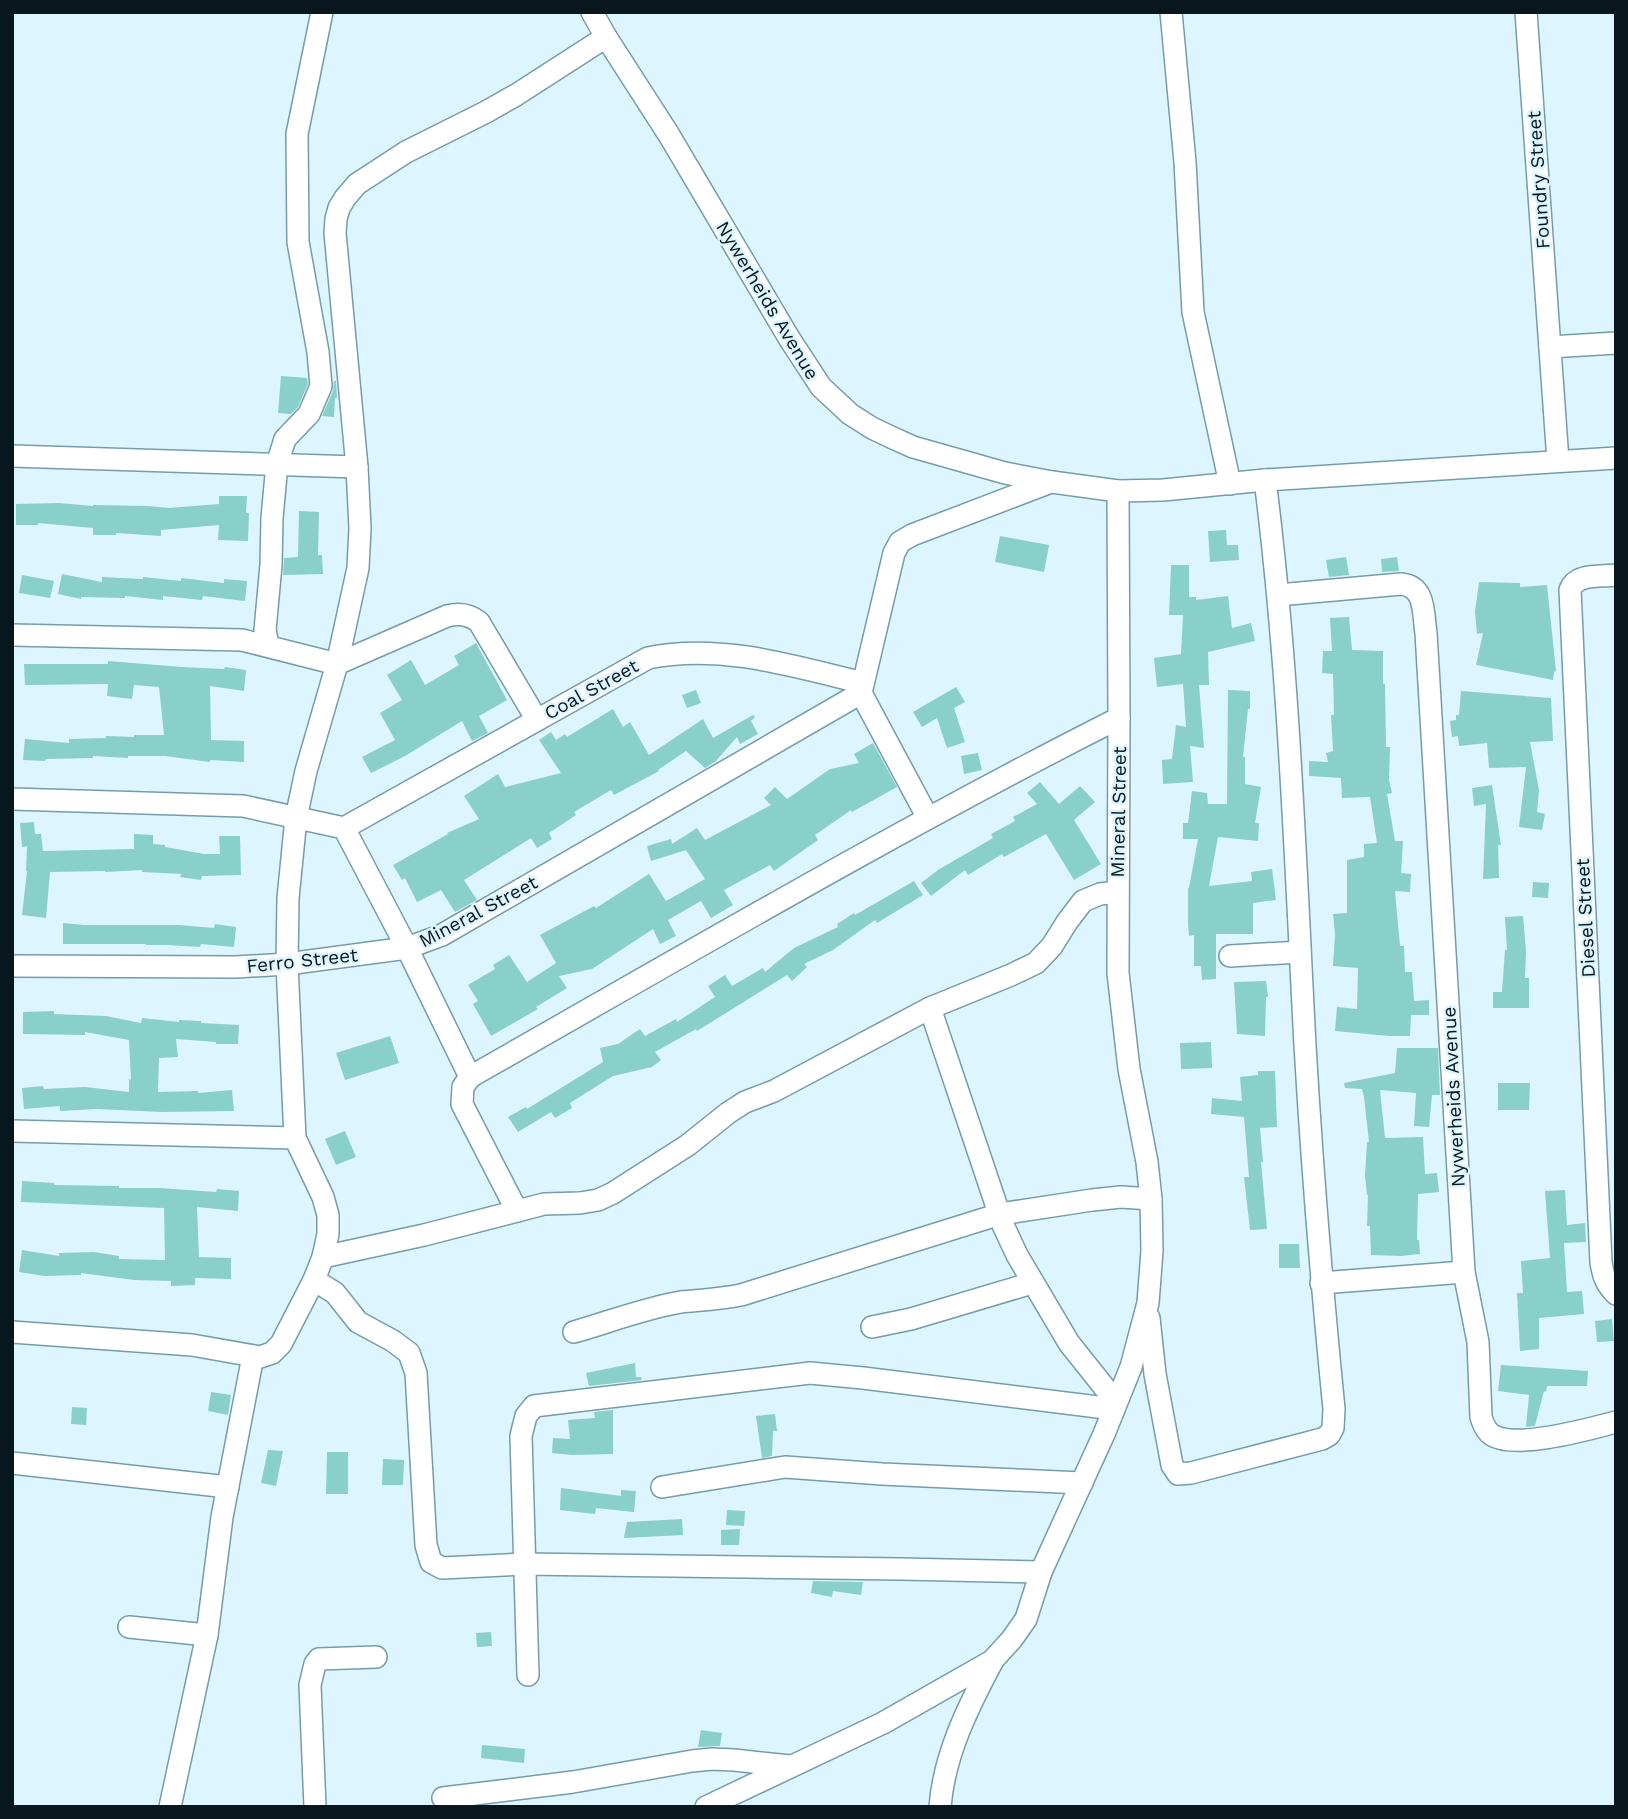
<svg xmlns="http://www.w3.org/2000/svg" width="1628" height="1819" font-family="'Work Sans',sans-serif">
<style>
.building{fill:#8ad0ca}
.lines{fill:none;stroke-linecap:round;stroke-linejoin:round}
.street-casing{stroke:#759caa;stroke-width:24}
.street{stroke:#fff;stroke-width:21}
.labels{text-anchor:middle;stroke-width:5;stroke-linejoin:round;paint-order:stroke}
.street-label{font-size:19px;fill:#08171d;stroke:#ddf5fe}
</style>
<rect width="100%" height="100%" fill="#ddf5fe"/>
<g class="building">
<path d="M281,376L307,378L308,384L298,407L291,414L278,413Z"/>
<path d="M334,381H336L337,398H335L334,417L322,416L333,391Z"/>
<path d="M219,496H247L246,513H249L248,541L218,540L219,525L161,530V536L116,533V535H93V528L38,523V525H16V504L59,503L93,506V505L148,506L169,508L219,504Z"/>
<path d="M299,511L319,512L318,555H322L323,574L283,575L284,558L298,557Z"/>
<path d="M1226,530L1227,545H1238L1239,560L1210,562L1208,531Z"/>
<path d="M1000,536L1049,545L1044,572L995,562Z"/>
<path d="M1346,557L1349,575L1329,577L1326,560Z"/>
<path d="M1397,557L1399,571L1382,572L1381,559Z"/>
<path d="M1171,565H1189V597H1196V600L1228,596L1232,628L1251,623L1255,641L1208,652L1209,685H1199L1204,748L1190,746L1193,782L1163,784L1162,760L1172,759L1176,725L1186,727L1183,684L1157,687L1154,658L1181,654L1183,615H1169Z"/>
<path d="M62,574L102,582V577L143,579V577L181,581V578L224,583V579L247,581L245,601L203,596L202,600L163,596V600L125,596V598L81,597V599L58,594Z"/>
<path d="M22,575L54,581L50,598L19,593Z"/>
<path d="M1479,582L1520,583V587L1547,585L1556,671L1554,672L1553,680L1476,665L1483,633L1477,634L1475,612Z"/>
<path d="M1349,617L1352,650L1383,651V684H1385L1386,747H1390L1389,780L1392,793L1387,794L1395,841H1403L1401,873L1411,874L1410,892L1395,891L1400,946H1404L1405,972H1412L1414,1001L1429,1000V1015H1411L1410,1036H1389L1335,1031L1337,1007L1357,1009L1358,968L1333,966L1335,934L1333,914L1347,913V860L1364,857V844L1377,843L1370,797L1342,798L1341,778L1309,776V761L1328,762L1326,753L1333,751L1331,715H1334L1333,674L1322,673L1323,651H1332L1330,618Z"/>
<path d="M476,643L507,700L479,716L488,733L472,741L462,721L405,756L371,773L362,757L395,740L380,713L402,700L387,675L411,660L425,685L459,665L454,656Z"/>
<path d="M108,661L182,667L224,669L225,667L246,670L244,691L210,686L211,740L244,741V762L210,760V762L165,756H128V758L93,756V758L46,759L45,761L23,760L25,739L69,743V739L106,738V736L134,737V735H164L159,687L134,685L132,699L107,696L108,684L25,685L24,664H108Z"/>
<path d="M956,687L965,702L954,708L965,742L947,748L937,718L922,727L913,712Z"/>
<path d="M696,690L701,703L687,708L682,695Z"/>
<path d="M1228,690L1250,691V709H1248L1243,757H1245V784L1261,787L1255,823H1259L1258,841L1218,837L1209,886L1252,881L1251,872L1272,869L1276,900L1253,903V934H1216V979L1202,980L1201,966H1194V935L1189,936L1188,924V888H1189L1198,839H1183V823H1188L1192,791L1207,793L1208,804H1227Z"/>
<path d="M1461,691L1551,698L1553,741L1530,742L1539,790L1537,812L1545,814L1542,830L1519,827L1526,767L1489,768L1487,743L1459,746L1458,736L1452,737L1450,721L1456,720V715H1459Z"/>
<path d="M613,709L623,727L630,722L649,755L703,719L713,738L753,715L755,717L751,721L758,734L740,744L737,737L715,762L705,768L686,751L658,770L659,771L614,795L611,790L574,812L576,815L549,833L552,839L537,848L531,838L464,880L477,900L455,912L441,890L417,902L405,878L402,880L393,865L448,834L447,833L479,819L464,796L498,774L505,787L561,773L539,740L551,732L556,740L565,734L567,737Z"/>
<path d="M873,743L897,787L852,812L851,810L815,835L818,840L774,871L770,865L724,890L733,905L711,918L701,901L668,920L676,936L660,944L653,929L592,969L559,976L567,988L536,1007L538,1009L491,1036L473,1004L478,1001L468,985L495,969L493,965L509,955L527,982L556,963L540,935L594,906L596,908L649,874L666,901L705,879L686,850L651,861L647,846L671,839L672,844L697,828L705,840L771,805L764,798L775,787L787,799L830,769L859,763L854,754Z"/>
<path d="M978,753L982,770L964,774L961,756Z"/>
<path d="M1040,782L1059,804L1080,786L1095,802L1074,820L1101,864L1074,880L1046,834L1004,857L1002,854L968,875L965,870L931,896L921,883L938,870L993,838L991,834L1015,821L1013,817L1037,804L1027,793Z"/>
<path d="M1492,785L1501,845H1498L1499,878L1483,879L1486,804L1474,806L1472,788Z"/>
<path d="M34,822L35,834H41L43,851L134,849V834L153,835V844L165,845V847L204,854H220L219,836H240L241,875L202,876L201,880L180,877L181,874L142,872V870L105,872V871L50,872L46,918L22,915L27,871H26L27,846L22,847L20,823Z"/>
<path d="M914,881L923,895L877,923L875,920L833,950L804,964L807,967L792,981L787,975L697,1031L696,1029L655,1052L661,1060L652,1067L613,1076L570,1103L572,1108L555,1118L551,1112L518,1132L508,1117L526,1107L527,1109L603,1062L600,1048L618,1044L640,1029L645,1036L676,1019L677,1022L715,997L708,986L725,975L732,986L763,968L765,972L794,948L838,927L837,924L854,913L855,915Z"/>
<path d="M1533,882L1549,883L1548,898L1532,897Z"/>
<path d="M1523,916L1526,951L1525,978H1529V1008H1493V992H1502L1505,950H1507L1505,917Z"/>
<path d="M63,923L84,925H179L214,928L215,924L236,927L234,947L201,944L200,947L167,945H146V944H63Z"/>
<path d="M1266,981L1268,997H1266L1265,1036L1237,1034L1234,982Z"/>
<path d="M54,1011V1014L106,1016L141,1023L142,1018L179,1022V1020L201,1021V1023L239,1025L238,1044H216V1042L176,1039L178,1057L159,1058L158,1092L198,1091V1093L232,1090L234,1111L162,1112L96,1109L60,1111V1106L24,1109L22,1088L43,1086L44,1089L85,1087L129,1092V1079L131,1080L129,1040L85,1032V1035L23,1034V1012Z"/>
<path d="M390,1036L399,1063L345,1080L336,1053Z"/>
<path d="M1211,1042L1212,1068L1181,1069L1180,1043Z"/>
<path d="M1397,1048H1438L1440,1095H1432L1429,1127L1414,1126L1416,1093L1380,1090L1385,1138L1423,1137L1425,1174L1437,1173L1439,1192L1418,1194L1417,1240H1419L1420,1254L1401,1256L1371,1255L1370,1226H1367L1368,1195H1367L1365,1176L1367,1142H1369L1364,1097L1362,1089L1345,1088L1344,1083L1395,1073Z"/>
<path d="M1258,1071H1275L1277,1127L1260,1128L1263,1162H1261L1267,1229L1250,1230L1244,1177H1249L1244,1117L1211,1114L1212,1098L1242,1101L1240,1077L1258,1075Z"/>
<path d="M1498,1083H1530L1529,1110H1498Z"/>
<path d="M345,1131L356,1157L336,1165L325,1139Z"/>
<path d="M22,1181L54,1183V1185L119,1186V1188H160L216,1192L217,1189L239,1191L238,1211L197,1207L199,1257L231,1258V1279L195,1278V1285L171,1286V1281L134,1280L81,1273V1275L44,1276L19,1272L22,1250L59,1256V1253L94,1252L119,1256V1259L165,1260L164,1208L21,1202Z"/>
<path d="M1565,1190L1567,1225L1585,1223L1586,1242L1564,1243L1567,1292L1582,1291L1584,1314L1539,1318V1349L1520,1351L1517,1293H1523L1521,1261L1550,1258L1545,1191Z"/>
<path d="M1279,1244H1299L1300,1268H1279Z"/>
<path d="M1612,1319L1614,1341L1597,1342L1595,1321Z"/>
<path d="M635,1363L636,1377H641L642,1380L589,1386L586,1373Z"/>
<path d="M1501,1365L1588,1371L1587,1386H1547L1546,1392L1544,1391L1535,1426L1526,1427L1529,1395L1498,1391Z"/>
<path d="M211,1392L231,1395L228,1415L208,1411Z"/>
<path d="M72,1407L87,1408L86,1425L71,1424Z"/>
<path d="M613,1410V1454L572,1455L552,1453L553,1438L570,1439L568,1420L595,1418L594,1412Z"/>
<path d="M775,1414L777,1431H773L772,1456L762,1458L756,1416Z"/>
<path d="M268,1450L283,1451L276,1486L261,1483Z"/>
<path d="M327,1452H348V1494H326Z"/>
<path d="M383,1459L404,1460L403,1485H382Z"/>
<path d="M561,1488L621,1496V1490L636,1491L634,1512L596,1508L595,1514L560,1510Z"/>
<path d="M727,1510L745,1511L744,1526L726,1525Z"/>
<path d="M682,1519L683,1535L624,1538L627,1522Z"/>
<path d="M740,1529L739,1545H721V1530Z"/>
<path d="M813,1581L863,1582L861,1595L833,1591L832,1597L811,1593Z"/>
<path d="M491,1632L492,1646L477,1647L476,1633Z"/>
<path d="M701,1730L722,1733L720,1746L698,1747Z"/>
<path d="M482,1745L525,1749L524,1763L481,1758Z"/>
</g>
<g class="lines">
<defs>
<g id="street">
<path d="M592,12L606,37L669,135L789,338L821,387L850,414L872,428L893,438L913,447L1005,473L1052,482L1118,491L1163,490L1265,480L1616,458"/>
<path d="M1171,12L1185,162L1193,312L1230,484"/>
<path d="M1526,12L1558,461"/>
<path d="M1550,347L1616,343"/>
<path d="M12,456L357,467"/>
<path d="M1616,575C1600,577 1576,573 1570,590L1601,1262C1603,1276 1606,1284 1616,1294"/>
<path d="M1278,595L1401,584C1426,586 1423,614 1426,633L1464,1272L1478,1342L1481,1417C1483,1424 1486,1431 1492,1435C1516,1450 1589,1429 1616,1422"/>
<path d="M12,635L242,640L337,664"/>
<path d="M268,645L265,630L271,565L272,518L277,464L285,439L309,414L321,386L318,352L298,242L297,134L322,12"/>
<path d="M337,664L447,616C459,613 469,614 479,622L537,720"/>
<path d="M861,693L894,553L900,542L912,535L1051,482"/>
<path d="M12,799L243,806L344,828L407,948L470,1077C685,955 899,829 1119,718"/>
<path d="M344,828L648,658C719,643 794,666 863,683"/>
<path d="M1230,956L1300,952"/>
<path d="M12,966L236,967L287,964L407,948L442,935L861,693L928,818"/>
<path d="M930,1008L1003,1225L1017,1255L1069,1343L1116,1402"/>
<path d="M470,1077L463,1087L462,1104L517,1211"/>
<path d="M12,1131L295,1138"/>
<path d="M323,1257L424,1235L544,1204L580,1203L598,1200L613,1193L688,1145L728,1113L745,1102L774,1091L930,1008L1011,975L1036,963L1052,946L1067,922L1083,901L1100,894L1117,892"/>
<path d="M314,1280L335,1293L358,1322L393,1341L409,1353L416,1373L426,1545L431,1562L442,1568L524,1564L901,1569L1041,1572"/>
<path d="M1321,1283L1464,1272"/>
<path d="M1149,1318L1155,1374L1172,1465L1178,1474L1191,1473L1322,1439L1329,1435L1333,1428L1334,1409C1322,1288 1312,1167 1305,1045C1295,856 1289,668 1265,480"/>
<path d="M872,1327L911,1319L1032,1283"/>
<path d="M12,1332L192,1345L260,1357L272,1353L281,1344L314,1280L323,1257L328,1234V1215L323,1197L295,1138L287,964L288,898L296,818L306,771L337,664L358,568L360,528L357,467L335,233L336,219L339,208L345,198L357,184L406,152L486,112L516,95L606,37"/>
<path d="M574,1332C609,1322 645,1308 681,1302C701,1300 721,1299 741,1295L1000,1214L1092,1200L1121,1197L1151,1199"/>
<path d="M12,1463L228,1487"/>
<path d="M662,1487L785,1467L882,1474L1082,1483"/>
<path d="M129,1627L207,1635"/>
<path d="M528,1675L521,1436L526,1416L534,1406L810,1373L863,1378L1114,1409"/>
<path d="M443,1798L573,1782L692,1761L712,1759L734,1760L790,1766"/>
<path d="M170,1807L207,1635L222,1517L253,1356"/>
<path d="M315,1807L310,1685L315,1664L319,1659L376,1657"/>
<path d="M706,1807L883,1723L992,1661L1012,1639L1026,1619L1041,1572L1104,1434L1131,1367L1148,1303L1152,1251L1151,1199L1147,1162L1129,1069L1118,973L1119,718L1118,491"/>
<path d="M940,1807C944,1755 968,1707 992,1662"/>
</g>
</defs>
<use href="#street" class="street-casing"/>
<use href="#street" class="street"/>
</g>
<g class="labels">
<g class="street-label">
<text transform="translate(1538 180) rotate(-94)" y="7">Foundry Street</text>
<text transform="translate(768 300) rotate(59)" y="7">Nywerheids Avenue</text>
<text transform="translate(591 689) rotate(-29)" y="7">Coal Street</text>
<text transform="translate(1118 812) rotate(-89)" y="7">Mineral Street</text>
<text transform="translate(478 911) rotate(-28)" y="7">Mineral Street</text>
<text transform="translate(1585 918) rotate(-93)" y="7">Diesel Street</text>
<text transform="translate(302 960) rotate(-6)" y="7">Ferro Street</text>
<text transform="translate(1453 1097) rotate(-93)" y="7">Nywerheids Avenue</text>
</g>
</g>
<rect width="1628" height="1819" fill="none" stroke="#08171d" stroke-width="28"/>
</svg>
